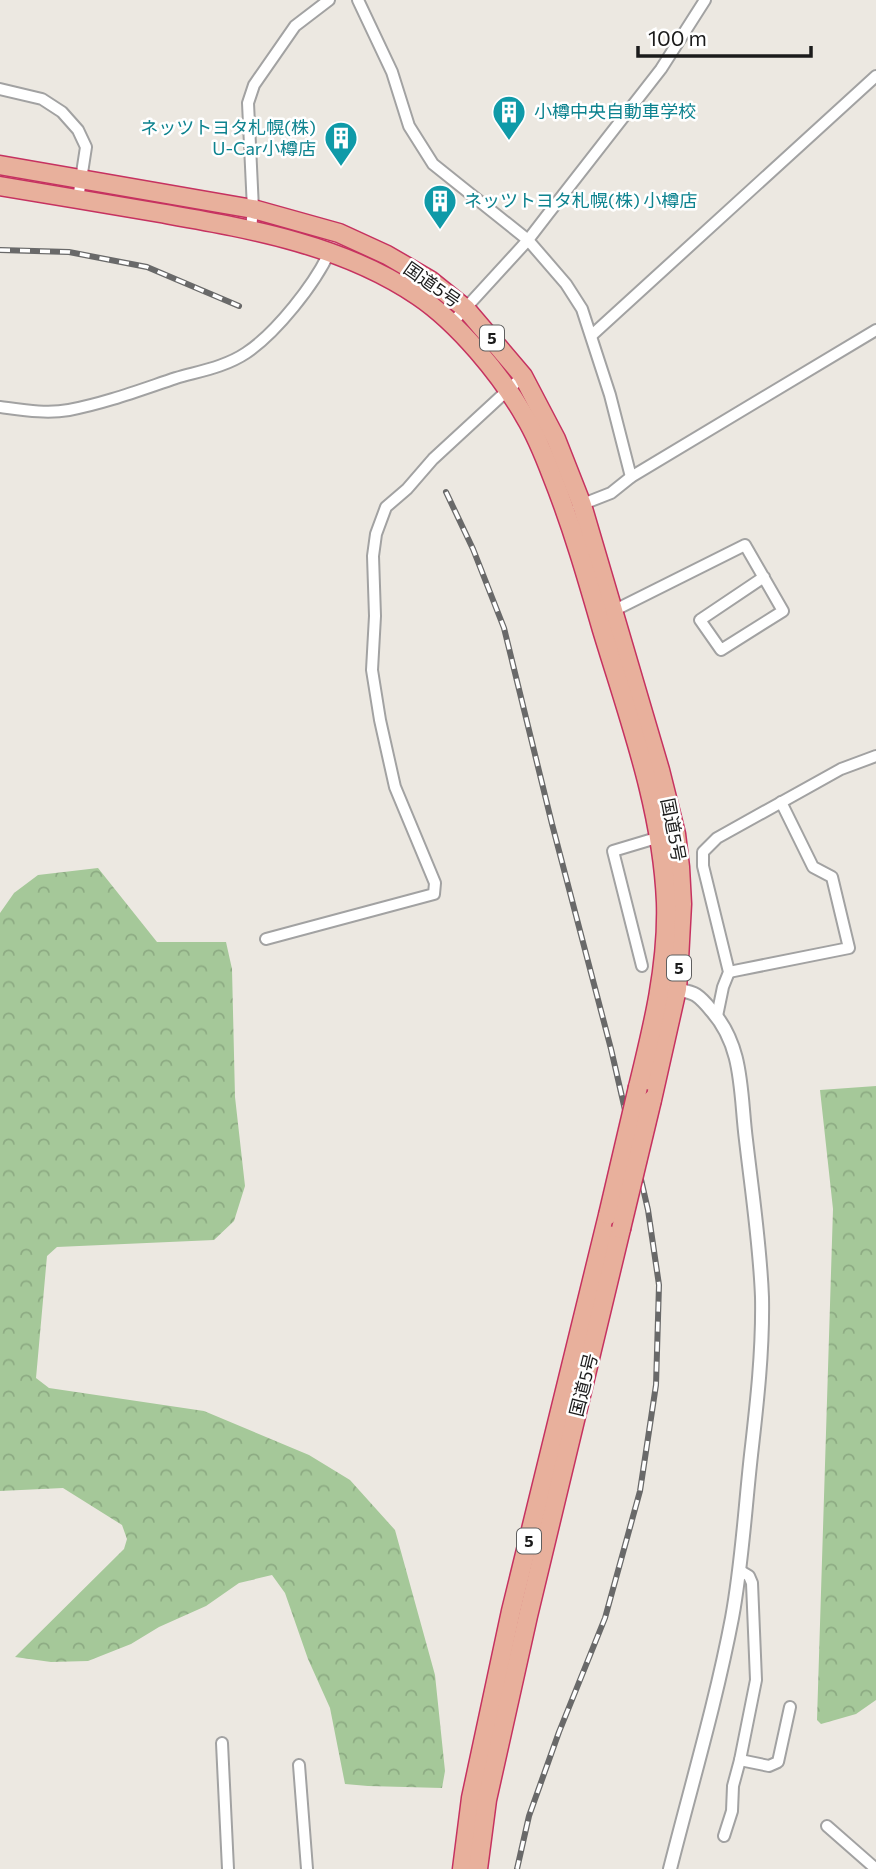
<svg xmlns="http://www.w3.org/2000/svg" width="876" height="1869" font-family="Commissioner,'Noto Sans JP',sans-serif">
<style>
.forest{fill:url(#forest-crowns)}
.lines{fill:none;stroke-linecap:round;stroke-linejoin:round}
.minor-casing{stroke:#a2a2a2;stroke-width:14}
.tertiary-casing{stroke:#a2a2a2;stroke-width:16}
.trunk-casing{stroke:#c63260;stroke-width:21}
.minor{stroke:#fff;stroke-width:10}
.tertiary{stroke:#fff;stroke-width:12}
.trunk{stroke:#e8b09c;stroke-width:18}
.rail-casing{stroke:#696969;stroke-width:6}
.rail{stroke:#fff;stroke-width:3.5;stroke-dasharray:10;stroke-linecap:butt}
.trunk-bridge-casing{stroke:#c63260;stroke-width:21;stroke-linecap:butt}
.trunk-bridge{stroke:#e8b09c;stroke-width:18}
.labels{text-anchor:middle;stroke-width:5;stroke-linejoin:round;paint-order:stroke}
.shield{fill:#fff;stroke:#5f5f5f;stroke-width:2}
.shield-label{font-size:16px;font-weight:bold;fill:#1b1b1b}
.culture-label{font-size:18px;fill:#0d838f;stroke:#fff;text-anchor:start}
.street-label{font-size:18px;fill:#1b1b1b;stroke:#fff}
</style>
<defs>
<pattern id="forest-crowns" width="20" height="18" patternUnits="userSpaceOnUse" patternTransform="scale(1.75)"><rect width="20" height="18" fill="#a5c899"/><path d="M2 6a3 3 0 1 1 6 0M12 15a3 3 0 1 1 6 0" fill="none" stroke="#8dab83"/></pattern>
</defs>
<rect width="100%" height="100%" fill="#ece8e1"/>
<g class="forest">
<path d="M98,868L157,942H226L232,969L235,1097L245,1186L234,1221L214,1240L57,1247L47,1256L36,1378L49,1388L204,1411L309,1455L350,1480L395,1530L435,1675L445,1771L442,1788L368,1786L345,1784L330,1708L308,1659L285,1593L272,1575L239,1583L206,1606L159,1627L131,1644L88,1661L51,1662L15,1657L124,1549L127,1539L122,1525L63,1488L0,1491V913L14,893L38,875Z"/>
<path d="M876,1086V1700L856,1714L821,1724L817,1720L833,1209L820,1090Z"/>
</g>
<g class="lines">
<defs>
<g id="minor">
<path d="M358,0L392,72L409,126L433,164L528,240L566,284L582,309L610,395L631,477"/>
<path d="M0,89L42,99L62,112L78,130L86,147L78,199"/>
<path d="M251,229L253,209L248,103L254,85L295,26L329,0"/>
<path d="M452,323L528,240L548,214L661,69L705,0"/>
<path d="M592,335L876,76"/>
<path d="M0,407C23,410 46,414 69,410C106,403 140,390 176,378C200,371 225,367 246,353C276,333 315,284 330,251"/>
<path d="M578,506L611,493L631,477L876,330"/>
<path d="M611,612L745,545L783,611L721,650L700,620L764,577"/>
<path d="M266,939L434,894L435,883L395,787L380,720L372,670L375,616L373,556L376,534L386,507L407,489L433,459L523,376"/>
<path d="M642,966L613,851L663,836"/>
<path d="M729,972L849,948L832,877L813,867L781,802"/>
<path d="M717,1016L723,987L729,972L703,866V852L717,838L841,769L876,756"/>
<path d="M222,1743L228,1869"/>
<path d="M740,1760L769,1766L778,1762L790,1707"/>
<path d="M299,1765L307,1869"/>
<path d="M827,1826L876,1869"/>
<path d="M724,1836L732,1811L733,1786L740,1760L756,1680L752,1583L749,1576L739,1570"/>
</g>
<path id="tertiary" d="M670,1869C691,1786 716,1702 732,1618C742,1564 745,1509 751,1455C757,1403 763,1350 762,1297C760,1244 752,1192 746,1140C740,1094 744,1046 711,1010C707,1005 702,999 696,995C690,991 679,990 671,988"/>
<g id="trunk">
<path d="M0,165L253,209L339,233L387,255L430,280L466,309L523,376L556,439L582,505L660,770L676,834L680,867L682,904L679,960L677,989L652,1100"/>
<path d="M0,186C53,195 107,204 160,213C250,229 341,244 418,296C458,323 501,375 525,417C536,435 544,455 552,476C572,526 587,578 602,630C629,719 662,808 666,902C668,965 653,1026 638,1087"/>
<path d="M462,1869L471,1798L511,1611L608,1215"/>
<path d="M478,1869L487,1800L528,1616L621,1229"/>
</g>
</defs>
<use href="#minor" class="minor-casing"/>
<use href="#tertiary" class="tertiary-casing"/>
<use href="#trunk" class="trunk-casing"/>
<use href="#minor" class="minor"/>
<use href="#tertiary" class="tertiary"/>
<use href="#trunk" class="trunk"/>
<defs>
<g id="rail">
<path d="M0,250L69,252L147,267L239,306"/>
<path d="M446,492L473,549L504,628L552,824L611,1049L648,1210L659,1285L656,1385L640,1491L605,1618L559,1732L529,1816L517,1869"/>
</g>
</defs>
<use href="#rail" class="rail-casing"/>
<use href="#rail" class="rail"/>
<defs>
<g id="trunk-bridge">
<path d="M608,1215L638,1087"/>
<path d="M621,1229L652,1100"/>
</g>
</defs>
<use href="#trunk-bridge" class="trunk-bridge-casing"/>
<use href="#trunk-bridge" class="trunk-bridge"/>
</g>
<defs>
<symbol id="building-pin" viewBox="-11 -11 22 30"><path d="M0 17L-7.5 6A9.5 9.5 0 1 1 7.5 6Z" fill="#0f9aa8" stroke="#fff"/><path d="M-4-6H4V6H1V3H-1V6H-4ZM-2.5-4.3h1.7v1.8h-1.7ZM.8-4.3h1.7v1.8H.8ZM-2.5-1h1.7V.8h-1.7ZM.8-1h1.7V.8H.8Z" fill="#fff"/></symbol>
</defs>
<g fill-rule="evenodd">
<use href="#building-pin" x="490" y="93" width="38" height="52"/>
<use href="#building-pin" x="322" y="119" width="38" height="52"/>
<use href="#building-pin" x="421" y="182" width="38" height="52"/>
</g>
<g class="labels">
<g class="shield">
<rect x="480" y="325.5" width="24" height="25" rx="5"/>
<rect x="667" y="955.5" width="24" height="25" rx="5"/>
<rect x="517" y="1528.5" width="24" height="25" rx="5"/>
</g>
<g class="shield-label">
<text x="492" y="344">5</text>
<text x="679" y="974">5</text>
<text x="529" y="1547">5</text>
</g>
<g class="culture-label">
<text x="534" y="118">小樽中央自動車学校</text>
<text x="316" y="134" text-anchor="end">ネッツトヨタ札幌(株)<tspan x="316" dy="21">U-Car小樽店</tspan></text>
<text x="464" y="207">ネッツトヨタ札幌(株) 小樽店</text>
</g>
<g class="street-label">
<text transform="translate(432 285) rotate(35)" y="6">国道5号</text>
<text transform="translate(673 830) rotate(79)" y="6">国道5号</text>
<text transform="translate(584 1385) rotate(-76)" y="6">国道5号</text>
</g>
</g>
<path d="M638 46v10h173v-10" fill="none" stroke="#1b1b1b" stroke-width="3.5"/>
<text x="648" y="46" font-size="21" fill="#1b1b1b" stroke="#ffffff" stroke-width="5" paint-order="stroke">100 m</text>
</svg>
